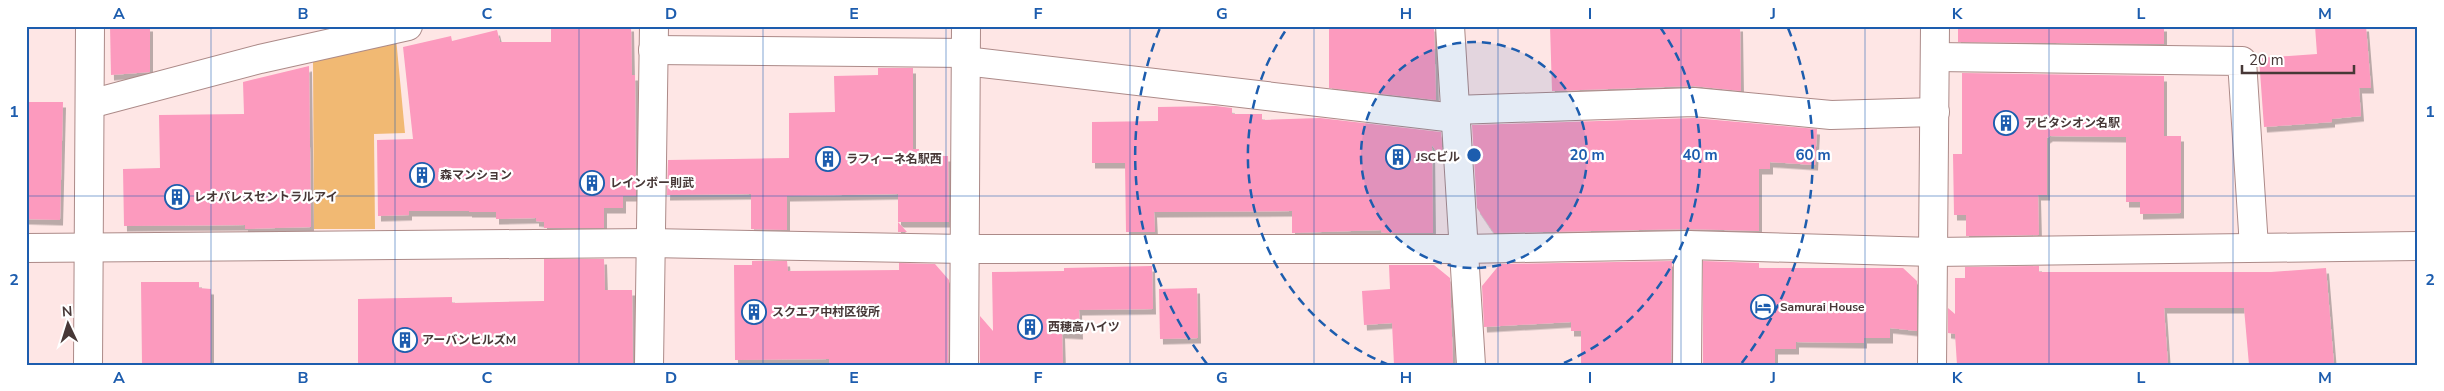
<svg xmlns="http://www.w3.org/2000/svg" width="2444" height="391" font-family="'Nunito Sans','Noto Sans JP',sans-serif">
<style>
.green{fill:#f1b973}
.building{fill:#fc9abe;filter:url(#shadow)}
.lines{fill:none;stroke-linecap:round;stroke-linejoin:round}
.minor-casing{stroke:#ac8a88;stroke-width:30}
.minor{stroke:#fff;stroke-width:28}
.grid{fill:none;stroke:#1d5dae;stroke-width:1;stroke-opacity:0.55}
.ring{fill:none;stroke:#1d5dae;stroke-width:2.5;stroke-dasharray:9 6}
.labels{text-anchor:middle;stroke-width:4.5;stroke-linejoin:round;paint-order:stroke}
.poi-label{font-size:12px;font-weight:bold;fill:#473837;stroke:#fff;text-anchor:start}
.centre{fill:#1d5dae;stroke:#fff;stroke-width:2.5}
.ring-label{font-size:15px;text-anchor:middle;font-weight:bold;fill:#1d5dae;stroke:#fff;stroke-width:4.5;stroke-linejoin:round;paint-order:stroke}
.neatline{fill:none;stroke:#1d5dae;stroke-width:2}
.grid-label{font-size:16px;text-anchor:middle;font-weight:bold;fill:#1d5dae}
</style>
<defs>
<filter id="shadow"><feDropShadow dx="3" dy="5.5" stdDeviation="0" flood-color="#0004"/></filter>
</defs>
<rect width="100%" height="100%" fill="#fee6e5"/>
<path class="green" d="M396,38L405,133L374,134L375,229H314L313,58Z"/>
<g class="building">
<path d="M110,26H150V72L111,75Z"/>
<path d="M551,26H631L632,75H635L636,196H623V208H604V228H544V222L536,221V218L496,219V212H469V211H409V215L378,216L377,140L413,139L403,47L451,36L452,41L497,30L500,42H551Z"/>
<path d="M1329,26H1434L1436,100L1329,88Z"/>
<path d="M1550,26H1740L1741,91L1693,86L1552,91Z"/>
<path d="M1958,26H2164V44L1958,42Z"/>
<path d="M2315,26H2366L2371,88H2359L2361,116L2332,119V122L2264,127L2259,58L2317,54Z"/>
<path d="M309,66L311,227L245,229V225L124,226L123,169L160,168L159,115L244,114L243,82Z"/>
<path d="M878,68H913V149H919V156H948L949,222H898L907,232H898V194L787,196V230L751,229V194L667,195L668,160L789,158V113L835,112L834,76L878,75Z"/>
<path d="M1962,73L2164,76V136H2181V213L2140,214V202H2126V137L2050,136L2047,138V195H2038L2039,235L1966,236V215H1954L1953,154H1962Z"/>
<path d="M26,102H63L60,220L26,219Z"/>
<path d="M1216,106L1232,108V114H1262V120L1320,118L1441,132L1443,161L1432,145L1433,233H1387L1381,232V230L1292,233V211L1154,212L1155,232H1126L1125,163H1092V122L1158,121V107Z"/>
<path d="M1694,118L1817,129L1815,165L1770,162V169H1759V231L1688,229L1494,233L1477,208L1472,125Z"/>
<path d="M544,259H604L605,290H632L633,365H358V299L452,297V303L544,301Z"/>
<path d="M752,261H787L788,271L899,270V263L935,264L949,280L948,365H829V359L735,360L734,265H752Z"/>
<path d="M1672,261L1671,365H1581V331H1571V322L1484,327L1482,286L1500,264Z"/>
<path d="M1703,261L1759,263V268H1903L1917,281V331L1890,328V338H1864V343L1796,342V349H1775V365H1703Z"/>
<path d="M1389,265H1434L1450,278L1453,365H1394L1392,323L1364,325L1362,291L1390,289Z"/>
<path d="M1152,266L1153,309L1079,310L1080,334L1062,333L1063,365H980V316L993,331L992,272L1064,271V268Z"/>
<path d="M2039,266V272H2271L2326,268L2334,365H2249L2244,308H2164L2168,365H1957L1955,334L1948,333V308L1955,314V278H1965V267Z"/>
<path d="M141,282H199V288L211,289V365H142Z"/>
<path d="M1197,288L1198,338L1160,339L1159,289Z"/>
</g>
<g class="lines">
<defs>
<g id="minor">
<path d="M1450,26L1471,365"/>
<path d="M653,50L965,53"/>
<path d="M1935,57L2242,61L2254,247"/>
<path d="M965,61L1455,118"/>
<path d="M90,104L260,59L408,26"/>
<path d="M1454,110L1694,102L1831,115L1935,112"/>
<path d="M26,248L650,243L964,249H1462L1688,245L1933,252L2418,246"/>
<path d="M88,365L90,26"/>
<path d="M649,365L654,26"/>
<path d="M964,365L966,26"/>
<path d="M1687,365L1688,245"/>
<path d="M1932,365L1935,26"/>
</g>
</defs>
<use href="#minor" class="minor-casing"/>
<use href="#minor" class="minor"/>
</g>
<path class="grid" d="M211,26V365M395,26V365M579,26V365M763,26V365M946,26V365M1130,26V365M1314,26V365M1498,26V365M1681,26V365M1865,26V365M2049,26V365M2233,26V365M26,196H2418"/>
<circle cx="1474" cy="155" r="113" fill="#1d5dae" fill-opacity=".12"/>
<g class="ring">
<circle cx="1474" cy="155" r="113"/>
<path d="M1389 365A226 226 0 0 1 1288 27M1660 27A226 226 0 0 1 1559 365"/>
<path d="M1207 364A339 339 0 0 1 1160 28M1788 28A339 339 0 0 1 1741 364"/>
</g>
<defs>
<symbol id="building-ring" viewBox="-11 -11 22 22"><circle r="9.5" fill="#fff" stroke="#1d5dae" stroke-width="1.5"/><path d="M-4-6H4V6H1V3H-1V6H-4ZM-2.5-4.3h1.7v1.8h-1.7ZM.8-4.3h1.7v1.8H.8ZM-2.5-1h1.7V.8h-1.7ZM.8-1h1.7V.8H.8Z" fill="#1d5dae"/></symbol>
<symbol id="hotel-ring" viewBox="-11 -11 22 22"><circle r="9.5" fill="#fff" stroke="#1d5dae" stroke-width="1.5"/><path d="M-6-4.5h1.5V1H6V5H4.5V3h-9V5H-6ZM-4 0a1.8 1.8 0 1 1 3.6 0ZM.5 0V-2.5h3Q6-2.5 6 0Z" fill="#1d5dae"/></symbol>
</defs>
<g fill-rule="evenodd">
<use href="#building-ring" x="1992" y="109" width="28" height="28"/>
<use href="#building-ring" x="1384" y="143" width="28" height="28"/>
<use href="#building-ring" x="814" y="145" width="28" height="28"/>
<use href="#building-ring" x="408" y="161" width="28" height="28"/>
<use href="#building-ring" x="578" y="169" width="28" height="28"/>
<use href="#building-ring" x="163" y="183" width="28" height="28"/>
<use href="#hotel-ring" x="1749" y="293" width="28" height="28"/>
<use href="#building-ring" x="740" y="298" width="28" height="28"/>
<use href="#building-ring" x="1016" y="313" width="28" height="28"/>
<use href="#building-ring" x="391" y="326" width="28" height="28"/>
</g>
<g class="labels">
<g class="poi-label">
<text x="2024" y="127">アビタシオン名駅</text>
<text x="1416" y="161">JSCビル</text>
<text x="846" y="163">ラフィーネ名駅西</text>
<text x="440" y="179">森マンション</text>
<text x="610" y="187">レインボー則武</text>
<text x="194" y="201">レオパレスセントラルアイ</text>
<text x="1780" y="311">Samurai House</text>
<text x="772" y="316">スクエア中村区役所</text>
<text x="1048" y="331">西穂高ハイツ</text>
<text x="422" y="344">アーバンヒルズM</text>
</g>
</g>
<circle cx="1474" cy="155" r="8" class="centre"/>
<g class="ring-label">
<text x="1587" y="160">20 m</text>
<text x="1700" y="160">40 m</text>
<text x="1813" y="160">60 m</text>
</g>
<rect width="2444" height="391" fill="none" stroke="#ffffff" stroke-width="55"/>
<g transform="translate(68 324) rotate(356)" stroke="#ffffff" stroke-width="4" paint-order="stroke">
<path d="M0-4L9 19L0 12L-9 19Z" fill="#473837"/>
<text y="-8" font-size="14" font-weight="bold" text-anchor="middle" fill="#473837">N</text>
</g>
<path d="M2242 65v8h112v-8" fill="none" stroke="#473837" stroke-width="2.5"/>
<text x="2249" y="65" font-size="15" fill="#473837" stroke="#ffffff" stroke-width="4" paint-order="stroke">20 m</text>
<rect x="28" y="28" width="2388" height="336" class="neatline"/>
<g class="grid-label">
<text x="119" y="19">A</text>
<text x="303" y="19">B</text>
<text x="487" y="19">C</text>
<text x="671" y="19">D</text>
<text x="854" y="19">E</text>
<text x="1038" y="19">F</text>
<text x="1222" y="19">G</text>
<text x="1406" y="19">H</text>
<text x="1590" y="19">I</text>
<text x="1773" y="19">J</text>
<text x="1957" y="19">K</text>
<text x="2141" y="19">L</text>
<text x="2325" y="19">M</text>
<text x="14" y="117">1</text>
<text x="2430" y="117">1</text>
<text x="14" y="285">2</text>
<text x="2430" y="285">2</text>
<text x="119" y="383">A</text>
<text x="303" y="383">B</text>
<text x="487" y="383">C</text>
<text x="671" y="383">D</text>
<text x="854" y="383">E</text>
<text x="1038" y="383">F</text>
<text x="1222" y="383">G</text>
<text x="1406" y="383">H</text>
<text x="1590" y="383">I</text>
<text x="1773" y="383">J</text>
<text x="1957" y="383">K</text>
<text x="2141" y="383">L</text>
<text x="2325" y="383">M</text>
</g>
</svg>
